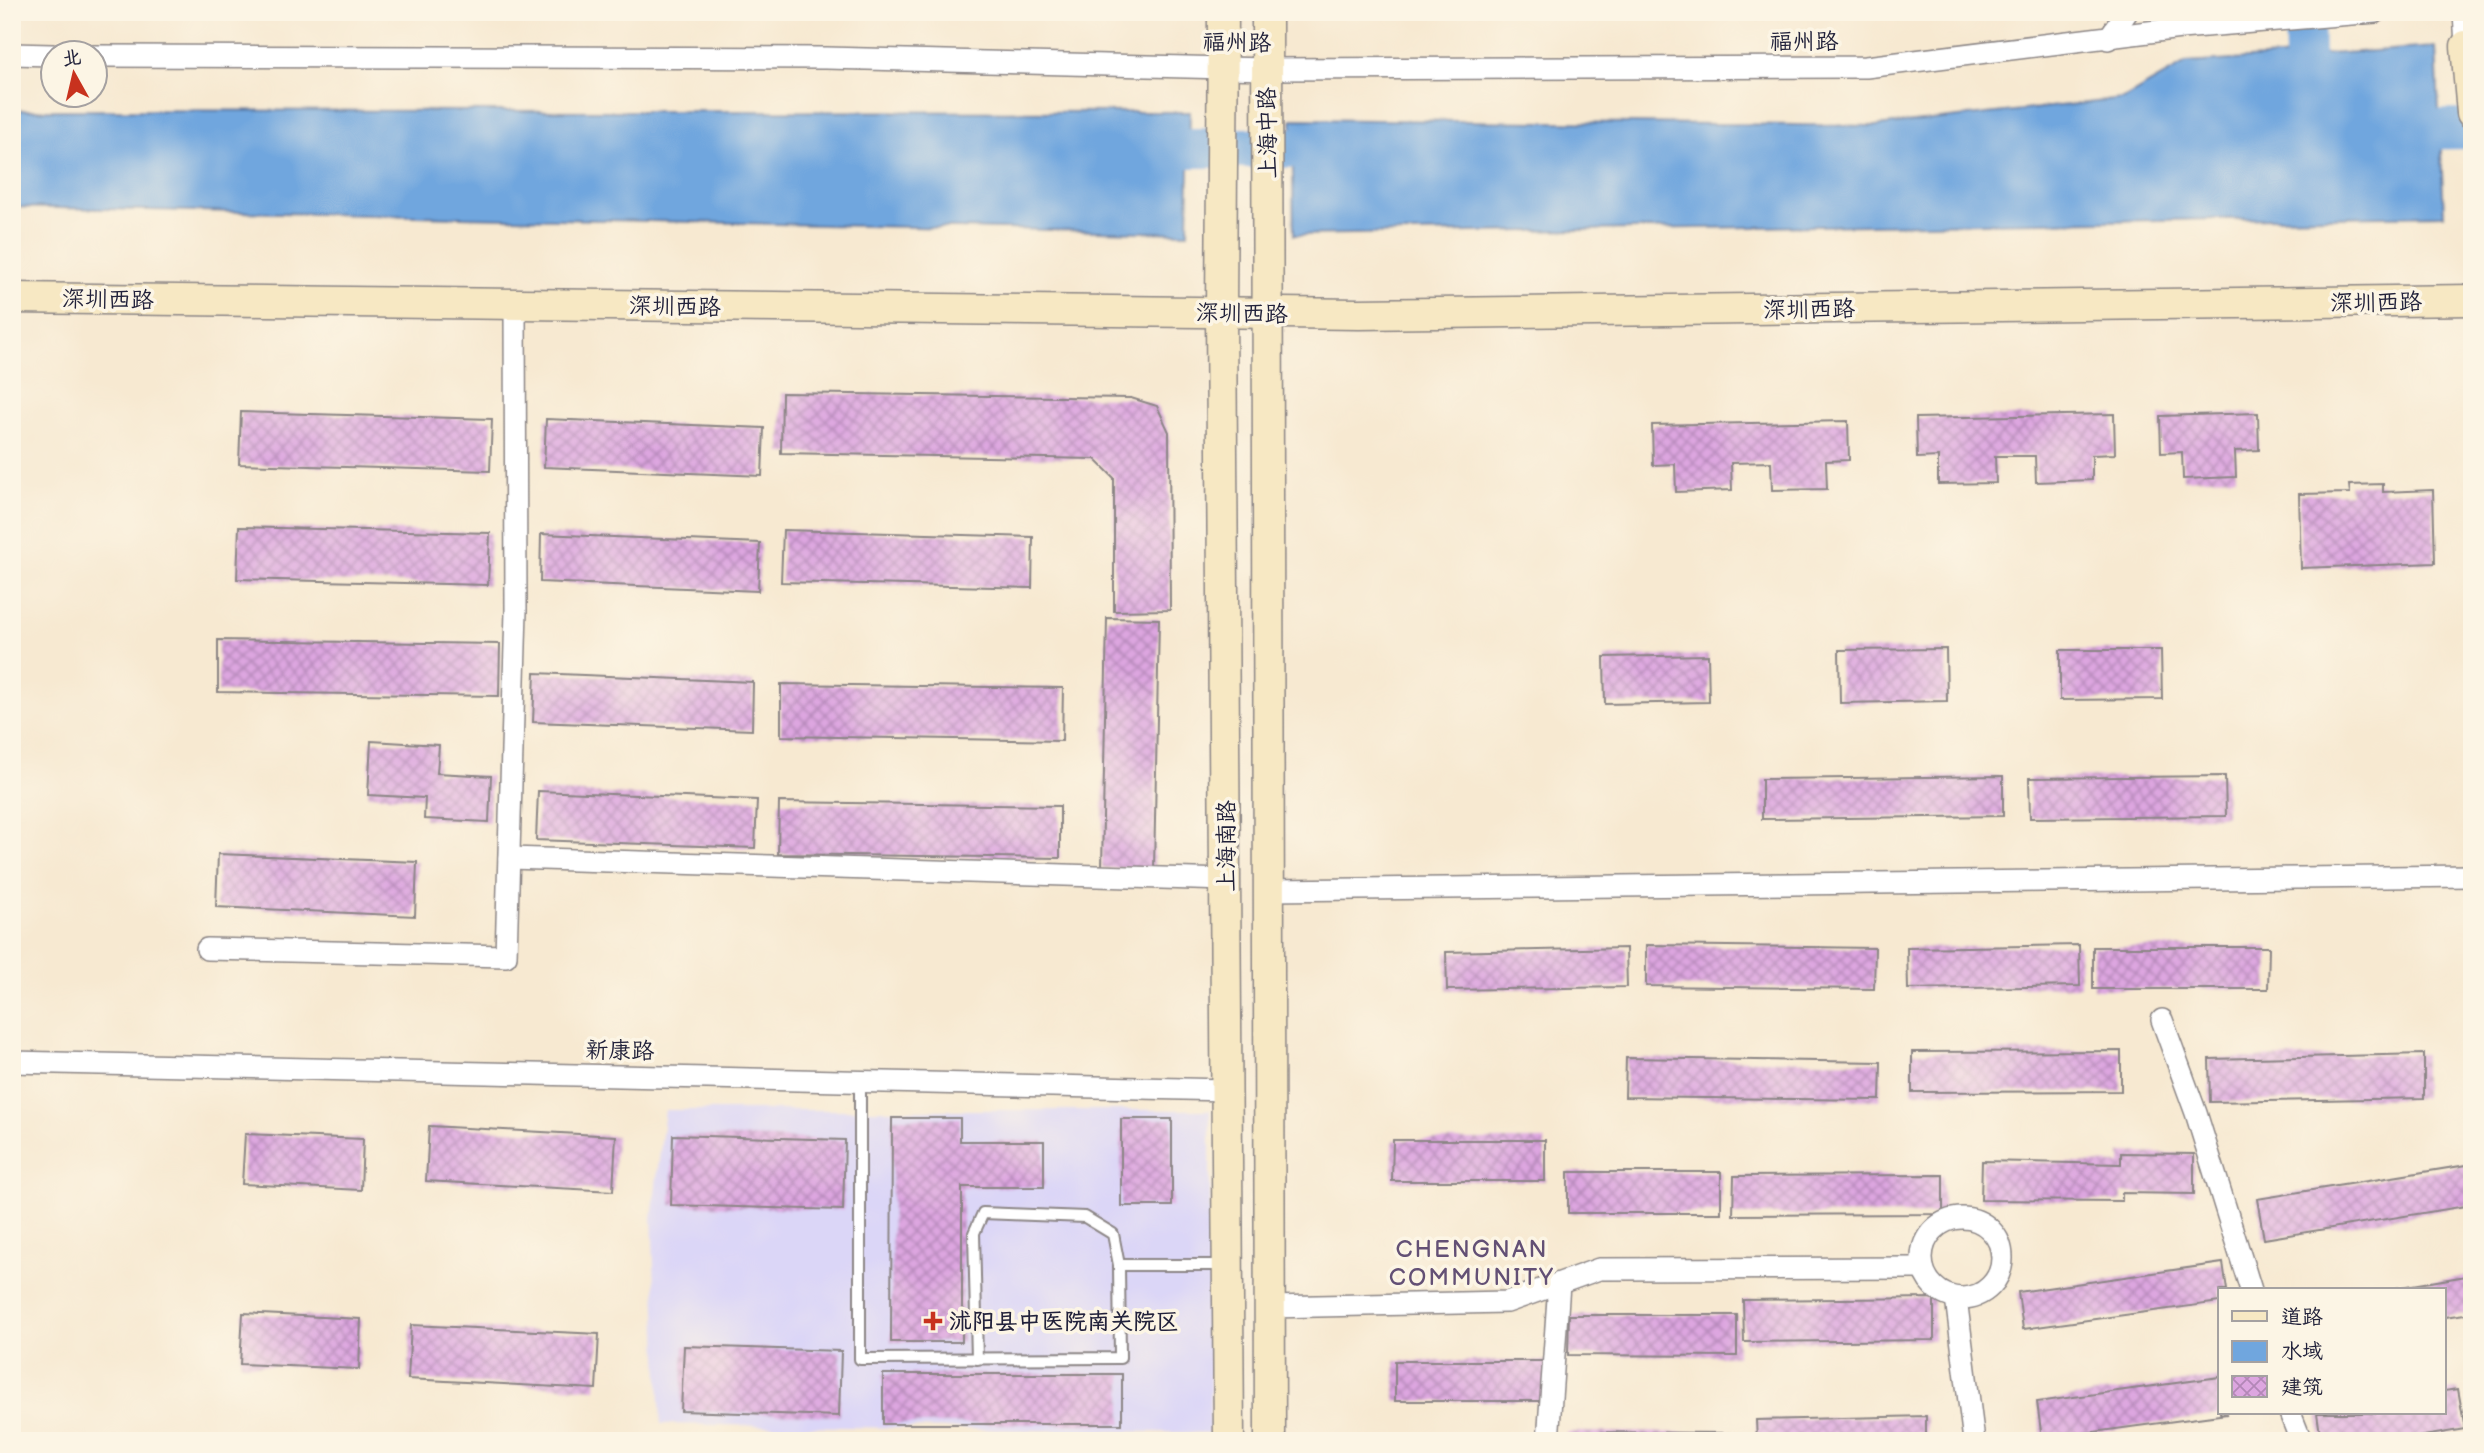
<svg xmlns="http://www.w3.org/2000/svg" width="2484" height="1453" font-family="'Balsamiq Sans','LXGW WenKai TC',sans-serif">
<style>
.built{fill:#dbd6f7}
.water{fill:#70a6de;stroke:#49648c;stroke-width:2}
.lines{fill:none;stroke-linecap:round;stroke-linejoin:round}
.river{stroke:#70a6de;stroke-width:40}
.building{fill:url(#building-cross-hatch)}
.lane-casing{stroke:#8c8686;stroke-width:14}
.street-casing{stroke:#8c8686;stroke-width:24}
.secondary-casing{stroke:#8c8686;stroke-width:33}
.lane{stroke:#fff;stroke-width:10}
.street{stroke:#fff;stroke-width:21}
.secondary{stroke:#f7e8c3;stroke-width:30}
.poi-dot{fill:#c8321e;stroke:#fcf5e5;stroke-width:2.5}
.labels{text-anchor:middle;stroke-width:7;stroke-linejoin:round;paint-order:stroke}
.street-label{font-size:23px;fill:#22223b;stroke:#fcf5e5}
.poi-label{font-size:23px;font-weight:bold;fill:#22223b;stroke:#fcf5e5;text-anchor:start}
.neighbourhood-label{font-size:24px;letter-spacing:2px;fill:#635075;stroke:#fcf5e5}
</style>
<defs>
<pattern id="building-cross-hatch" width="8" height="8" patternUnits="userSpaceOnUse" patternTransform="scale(1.75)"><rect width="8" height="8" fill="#dda6e0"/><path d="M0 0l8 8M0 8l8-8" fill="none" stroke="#b387b7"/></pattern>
</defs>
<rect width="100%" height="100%" fill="#fcf5e5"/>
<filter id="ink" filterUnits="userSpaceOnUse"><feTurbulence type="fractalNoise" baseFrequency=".0143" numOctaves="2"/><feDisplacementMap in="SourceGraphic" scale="14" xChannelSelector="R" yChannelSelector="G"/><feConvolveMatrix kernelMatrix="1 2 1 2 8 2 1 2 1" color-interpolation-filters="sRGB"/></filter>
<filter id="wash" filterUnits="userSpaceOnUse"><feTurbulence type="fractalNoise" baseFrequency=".00686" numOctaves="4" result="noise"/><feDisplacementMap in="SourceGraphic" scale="28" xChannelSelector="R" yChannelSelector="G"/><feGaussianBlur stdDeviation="1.57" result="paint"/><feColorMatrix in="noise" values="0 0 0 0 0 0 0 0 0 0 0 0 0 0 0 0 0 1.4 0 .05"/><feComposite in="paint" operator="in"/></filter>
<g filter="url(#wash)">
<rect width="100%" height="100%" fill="#f7e9d1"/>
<path class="built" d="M665,1110H1210V1433L661,1424L652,1218Z"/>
<g class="water">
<path d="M2436,47L2444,215L1294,235L1292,119L1876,126L2123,99L2186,63Z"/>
<path d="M12,110L1190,112L1188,233L12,207Z"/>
</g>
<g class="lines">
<g class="river">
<path d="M2304,12L2306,111"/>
<path d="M2385,130L2472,129"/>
<path d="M1135,148H1346"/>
</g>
</g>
<g id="blocks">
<g class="building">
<path d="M782,393L1131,398L1157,406L1169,432L1170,610L1114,611V478L1095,459L781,453Z"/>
<path d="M241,412L492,419L490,471L239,464Z"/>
<path d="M2258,413L2259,450L2235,451L2236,477L2183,479L2182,452L2161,453L2160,416Z"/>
<path d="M2114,414L2115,454L2092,455V480L2036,482L2035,456H1995L1996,483L1938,484V457L1917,458L1916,418Z"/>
<path d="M546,419L764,428L762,476L544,467Z"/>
<path d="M1848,421L1849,460L1826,461L1827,489L1772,490L1771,462L1731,463L1732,490L1676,492L1675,464L1653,465L1652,425Z"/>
<path d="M2383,484V492L2433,490L2435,563L2301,568L2299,494L2350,493L2349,485Z"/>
<path d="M239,527L490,533L488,585L237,579Z"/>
<path d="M783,530L1033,537L1032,588L781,582Z"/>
<path d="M541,534L760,543L758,591L540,582Z"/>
<path d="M1107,618L1159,619L1154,869L1102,868Z"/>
<path d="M218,640L500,644L499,696L218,692Z"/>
<path d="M1946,649L1947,701L1840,703L1839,650Z"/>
<path d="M2060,650H2161L2162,699L2060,700Z"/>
<path d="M1708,655L1709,702L1605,704L1604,657Z"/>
<path d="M535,673L753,682L752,730L533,722Z"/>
<path d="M781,684L1063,688L1062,741L781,736Z"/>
<path d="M371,741L439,745L437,773L491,776L489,822L424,819L425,798L368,795Z"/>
<path d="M2003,776V816L1762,819V779Z"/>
<path d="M2225,776L2226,816L2030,818L2029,778Z"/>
<path d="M538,791L757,800L755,848L536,840Z"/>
<path d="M779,802L1060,806V858L778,854Z"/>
<path d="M218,854L417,862L415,916L216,907Z"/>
<path d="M1646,945L1875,948L1874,989L1646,986Z"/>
<path d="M2079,945L2080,986L1908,989L1907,948Z"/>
<path d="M2093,947H2269L2268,989H2093Z"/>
<path d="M1626,948L1627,987L1447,990L1446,952Z"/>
<path d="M2121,1051V1091L1912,1092V1052Z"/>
<path d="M2424,1054V1098L2210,1102L2209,1059Z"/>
<path d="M1626,1058L1881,1062L1880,1100L1625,1097Z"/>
<path d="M892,1118H960V1141H1044V1187H962V1342H891Z"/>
<rect x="1121" y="1119" width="51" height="87"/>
<path d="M429,1126L616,1136L613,1191L426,1181Z"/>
<path d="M245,1134L363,1139L361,1190L242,1184Z"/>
<path d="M673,1135L845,1140L843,1210L671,1205Z"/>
<path d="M1393,1140H1545V1181H1392Z"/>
<path d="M2121,1153L2194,1154V1194L2122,1193V1201L1981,1200L1982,1161L2121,1164Z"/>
<path d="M2467,1165L2472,1205L2264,1239L2257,1199Z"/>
<rect x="1568" y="1172" width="153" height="41"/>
<path d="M1943,1175V1214L1733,1215L1734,1176Z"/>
<path d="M2223,1263L2227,1290H2220V1302L2023,1329L2018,1292Z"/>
<path d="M2472,1275V1313L2444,1317V1290H2384Z"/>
<path d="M1934,1298V1340L1744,1342L1743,1300Z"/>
<path d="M243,1313L361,1319L359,1369L240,1364Z"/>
<path d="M1569,1315H1737V1356L1568,1355Z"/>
<path d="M411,1325L599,1334L596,1389L408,1379Z"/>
<path d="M684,1346L841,1351L839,1416L681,1411Z"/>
<rect x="1395" y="1361" width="153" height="40"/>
<rect x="883" y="1374" width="239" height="50"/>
<path d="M2220,1377V1413L2227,1414L2042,1439L2037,1402Z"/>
<path d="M2458,1389L2465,1429L2395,1441H2321L2317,1413H2444V1391Z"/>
<path d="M1926,1416V1441H1757L1756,1420Z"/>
<path d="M1567,1432L1736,1433V1441H1567Z"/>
</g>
</g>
</g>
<g filter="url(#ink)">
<use href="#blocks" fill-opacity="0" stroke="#8c8686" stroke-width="2"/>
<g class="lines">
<defs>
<g id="lane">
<path d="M860,1082V1359L1120,1358L1119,1265H1227"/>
<path d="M977,1359L974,1233L983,1213L1085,1217L1113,1234L1119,1265"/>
</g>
<g id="street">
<path d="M2464,12L2466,46"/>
<path d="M2108,39L2127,12"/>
<path d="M12,54L52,55"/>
<path d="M94,56L826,58L1266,69L1866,67L2181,28L2376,12"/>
<path d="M509,858L1226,880"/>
<path d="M1271,890L2472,876"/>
<path d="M207,949L506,956L516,611L515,304"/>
<path d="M2162,1020L2196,1113L2251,1290"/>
<path d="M12,1062L1227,1090"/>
<circle cx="1962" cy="1258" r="40"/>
<path d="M1956,1298L1974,1441"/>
<path d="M1270,1307L1507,1302L1599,1269L1923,1268"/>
<path d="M2290,1413L2301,1441"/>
<path d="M1548,1441L1559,1284"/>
</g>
<g id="secondary">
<path d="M1223,12L1221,313L1229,1441"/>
<path d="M1267,12L1270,1441"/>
<path d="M2466,46L2472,113"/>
<path d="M12,298L1359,314L2472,300"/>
</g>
</defs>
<use href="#lane" class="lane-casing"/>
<use href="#street" class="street-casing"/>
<use href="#secondary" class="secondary-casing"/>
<use href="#lane" class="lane"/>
<use href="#street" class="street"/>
<use href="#secondary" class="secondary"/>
</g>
</g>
<path class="poi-dot" d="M929.5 1310.5h7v7h7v7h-7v7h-7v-7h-7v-7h7z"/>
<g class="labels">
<g class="street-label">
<text x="1804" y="49">福州路</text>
<text transform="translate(1237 42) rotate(1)" y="8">福州路</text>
<text transform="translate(1267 133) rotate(-91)" y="8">上海中路</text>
<text transform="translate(108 299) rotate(1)" y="8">深圳西路</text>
<text transform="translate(2376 302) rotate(-1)" y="8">深圳西路</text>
<text transform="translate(675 306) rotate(1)" y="8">深圳西路</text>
<text transform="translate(1809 309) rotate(-1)" y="8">深圳西路</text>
<text transform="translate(1242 313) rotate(1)" y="8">深圳西路</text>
<text transform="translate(1226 846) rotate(-90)" y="8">上海南路</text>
<text transform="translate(620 1050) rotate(1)" y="8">新康路</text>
</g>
<g class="poi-label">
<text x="949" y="1329">沭阳县中医院南关院区</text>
</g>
<g class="neighbourhood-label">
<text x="1472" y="1257">CHENGNAN<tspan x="1472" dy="28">COMMUNITY</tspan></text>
</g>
</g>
<rect width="2484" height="1453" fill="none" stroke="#fcf5e5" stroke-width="42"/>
<rect x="2218" y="1288" width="228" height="126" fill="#fcf5e5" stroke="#a5a1a1" stroke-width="2"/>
<rect x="2232" y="1311" width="35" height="10" fill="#f7e8c3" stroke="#a5a1a1" stroke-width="2"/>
<text x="2281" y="1324" font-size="21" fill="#22223b">道路</text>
<rect x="2232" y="1341" width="35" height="21" fill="#70a6de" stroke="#a5a1a1" stroke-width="2"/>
<text x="2281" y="1358" font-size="21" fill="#22223b">水域</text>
<rect x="2232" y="1376" width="35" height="21" fill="url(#building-cross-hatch)" stroke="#a5a1a1" stroke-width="2"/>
<text x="2281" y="1394" font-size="21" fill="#22223b">建筑</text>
<g transform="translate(74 74) rotate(352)"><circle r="33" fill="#fcf5e5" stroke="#a5a1a1" stroke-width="2"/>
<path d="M0-5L12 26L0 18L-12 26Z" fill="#c8321e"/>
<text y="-10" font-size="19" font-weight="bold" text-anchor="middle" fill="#22223b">北</text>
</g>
</svg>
